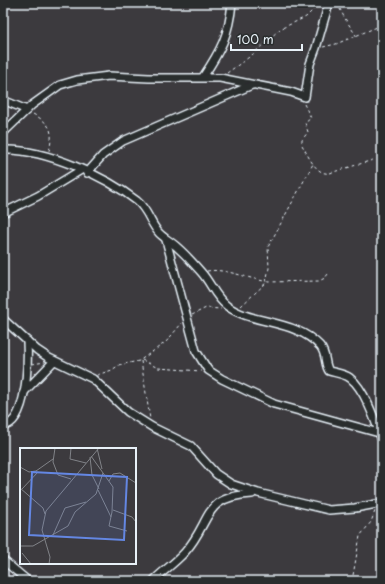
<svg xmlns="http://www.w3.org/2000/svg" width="385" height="584" font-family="'Playpen Sans',sans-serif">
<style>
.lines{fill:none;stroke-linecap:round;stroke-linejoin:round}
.minor-casing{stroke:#e8f1f8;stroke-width:10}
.path{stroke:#e8f1f8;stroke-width:1;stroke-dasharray:3 3;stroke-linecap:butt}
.minor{stroke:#2a2d2e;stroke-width:7}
.inset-road{fill:none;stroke:#818388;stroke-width:1}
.view{fill:#6487e3;fill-opacity:0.15;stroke:#6487e3;stroke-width:2}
.inset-edge{fill:none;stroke:#e8f1f8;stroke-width:2}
</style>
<rect width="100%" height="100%" fill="#3c3a3e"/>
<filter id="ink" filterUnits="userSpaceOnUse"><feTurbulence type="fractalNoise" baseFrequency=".025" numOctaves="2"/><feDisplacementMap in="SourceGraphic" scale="8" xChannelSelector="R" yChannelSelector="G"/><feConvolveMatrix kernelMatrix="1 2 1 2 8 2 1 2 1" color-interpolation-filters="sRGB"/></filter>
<g filter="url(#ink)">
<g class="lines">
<defs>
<g id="minor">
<path d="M203,77C221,50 229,35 232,3"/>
<path d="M3,100L27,110"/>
<path d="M3,133L32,105L60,85L77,80L109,76L149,78H220L291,92L305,97L310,64L316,48L329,3"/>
<path d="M3,150C44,148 105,176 137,201C148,210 150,223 159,233C165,239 172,242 178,248C186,255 194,264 201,272C211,283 215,297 227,306C253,325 295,319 320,346C327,354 324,364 329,371C336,373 345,374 350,378C365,389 376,423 382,440"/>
<path d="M87,173L103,155L123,141L252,85"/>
<path d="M3,213L38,196L81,170"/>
<path d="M166,240L196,351L208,370L222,379L274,404L379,433"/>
<path d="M3,319L37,350L49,358L93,379L128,412L152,427L191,446L216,474L231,484L258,493L329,510L355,508L382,503"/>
<path d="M24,392L54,361"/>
<path d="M3,426C28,423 28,359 27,341"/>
<path d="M3,560L28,581"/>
<path d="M153,581C163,571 175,563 185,552C213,520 201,497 252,494"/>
</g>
</defs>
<use href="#minor" class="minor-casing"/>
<g class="path">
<path d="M337,3L344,17L357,37"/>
<path d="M323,47L336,44L382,25"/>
<path d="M227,73L252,55L280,29L306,17L320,3"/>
<path d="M304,104L311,118L305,123L308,132L302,140V145C308,155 316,176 330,173L373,160"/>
<path d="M3,112L7,109"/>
<path d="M33,114C51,124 54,131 49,151"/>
<path d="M207,271C225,268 246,278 264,281"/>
<path d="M266,282L269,268L268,247L313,164"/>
<path d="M241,306L267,282L319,281L325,278L328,274"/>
<path d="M192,315L206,308L221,309"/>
<path d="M142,360L158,368L201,371"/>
<path d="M141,361L150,419"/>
<path d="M32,364L45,362"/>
<path d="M97,375L112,370L119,365L139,361L166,342L182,323"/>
<path d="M352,581L360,536L371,522L375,511"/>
</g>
<use href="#minor" class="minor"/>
</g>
</g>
<g transform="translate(20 448)">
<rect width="116" height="116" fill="#3c3a3e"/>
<path class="inset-road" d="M35,0L33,14L38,27L51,31M51,0L50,11L66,15M77,0L82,21M71,8L93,39L92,64L89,78L107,83M70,9L72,27L79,41M0,19L9,24L16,23L33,11M89,33L93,26L100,25L116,35M0,40L23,60L25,66M2,41L18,24M78,42L91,69M93,62L112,69L116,74M33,87L45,60L66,54M0,98H13L48,78L55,64L76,46L83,25M2,105L11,116M29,116L30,109L22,82L26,63L79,0"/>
<path class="view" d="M12,24L107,29L104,92L9,87Z"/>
<rect width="116" height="116" class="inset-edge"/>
</g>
<rect width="385" height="584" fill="none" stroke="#2a2d2e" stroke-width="16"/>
<rect x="8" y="8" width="369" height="568" fill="none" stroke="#e8f1f8" stroke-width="1.5" filter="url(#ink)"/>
<path d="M231 44v6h71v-6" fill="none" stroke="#e8f1f8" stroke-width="2"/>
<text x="237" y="44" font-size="12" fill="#e8f1f8" stroke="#2a2d2e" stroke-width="3" paint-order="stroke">100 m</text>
</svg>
